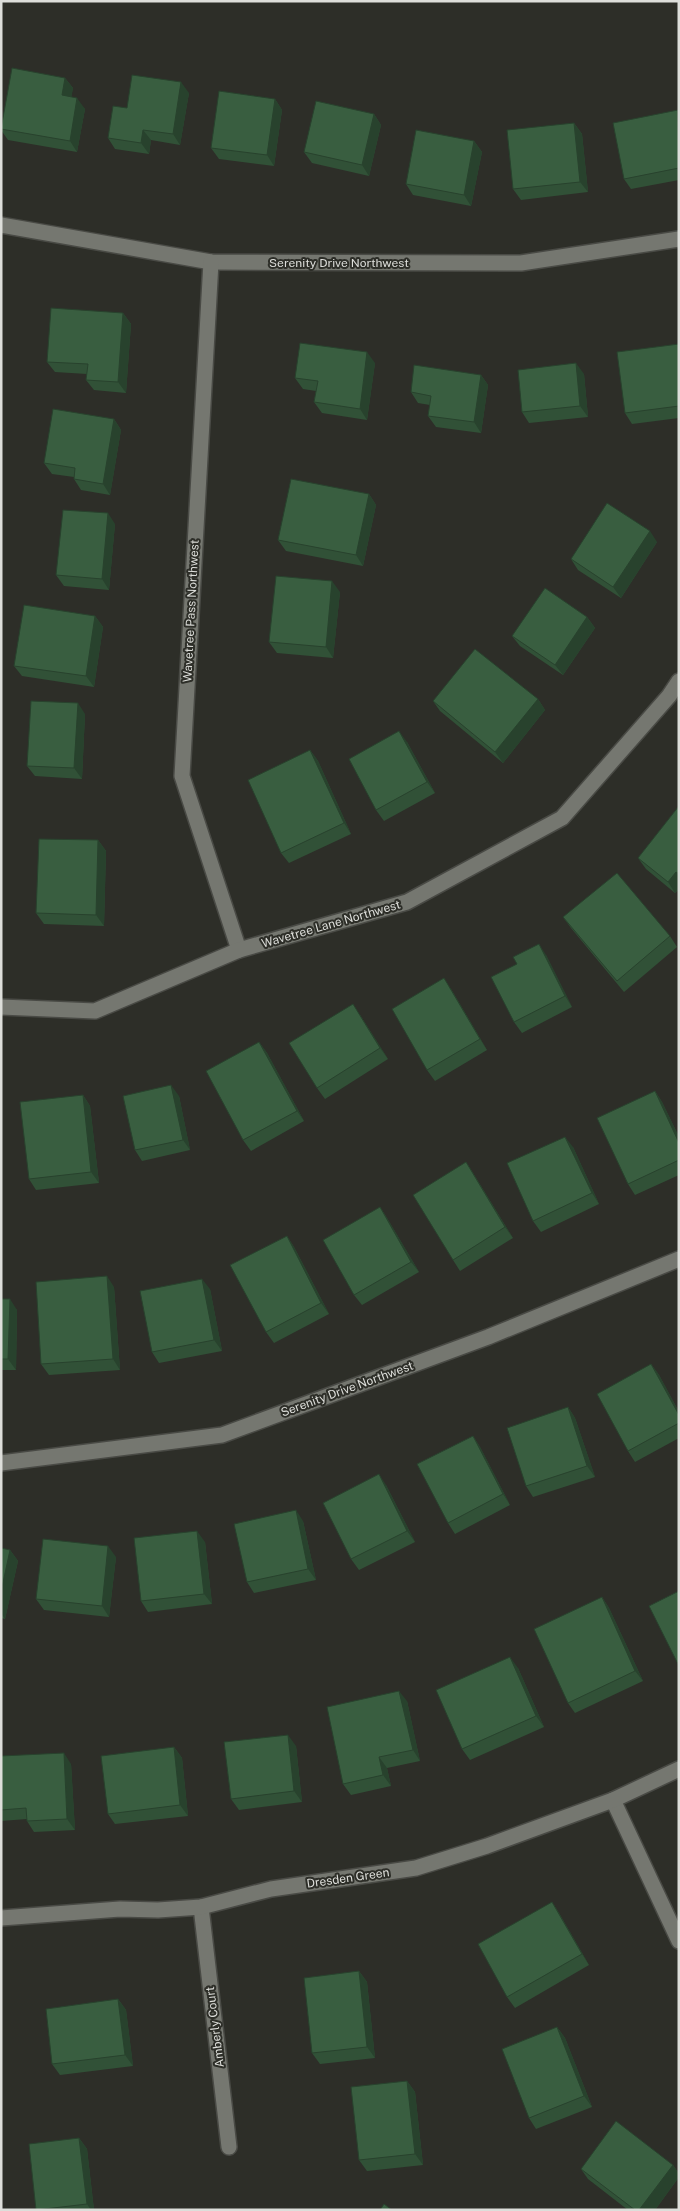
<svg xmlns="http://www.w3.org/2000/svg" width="680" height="2211" font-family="'Public Sans',sans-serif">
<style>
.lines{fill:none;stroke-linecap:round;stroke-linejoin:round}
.minor-casing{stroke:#494a45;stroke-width:18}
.minor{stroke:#757770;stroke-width:15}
.wall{fill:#315137}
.shaded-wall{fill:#28422d}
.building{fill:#395e40;stroke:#28422d}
.labels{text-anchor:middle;stroke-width:4;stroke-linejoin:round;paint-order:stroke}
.street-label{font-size:12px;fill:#dddeda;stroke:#2d2e28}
</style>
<rect width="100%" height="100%" fill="#2d2e28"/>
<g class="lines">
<defs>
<g id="minor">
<path d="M1,225L211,262L521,263L679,239"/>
<path d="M211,262L182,776L239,950"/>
<path d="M1,1007L95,1011L239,950L407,902L562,818L669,696L679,681"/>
<path d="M1,1463L222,1435L488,1337L679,1259"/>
<path d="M613,1800L679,1941"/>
<path d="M201,1907L229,2147"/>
<path d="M1,1918L120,1909L158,1910L201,1907L271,1889L416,1868L487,1846L613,1800L679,1769"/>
</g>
</defs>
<use href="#minor" class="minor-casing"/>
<use href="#minor" class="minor"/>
</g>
<g class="wall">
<path d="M65,78L73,88L71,97L85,109L77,152L8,140L1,130V127Z"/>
<path d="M189,93L180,145L151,140L149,154L115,149L108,138L127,108Z"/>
<path d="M275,99L282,110L274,166L219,159L211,148Z"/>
<path d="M679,110V180L631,189L624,179Z"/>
<path d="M374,114L381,125L369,176L312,163L304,152Z"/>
<path d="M574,123L582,134L588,192L521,200L513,189Z"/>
<path d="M474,141L482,152L471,206L413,195L406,184Z"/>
<path d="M123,313L131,324L126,393L94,390L86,380L87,374L55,372L47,362Z"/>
<path d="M679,344V418L632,424L625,413Z"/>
<path d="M375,363L367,420L322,413L314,402L316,391L303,389L295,378Z"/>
<path d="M584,374L588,417L529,423L522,412Z"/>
<path d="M481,375L488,385L481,433L436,427L428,416L430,405L418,403L411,392Z"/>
<path d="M114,419L121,430L110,495L81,490L74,479V477L52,474L44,463Z"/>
<path d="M369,494L376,505L363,566L286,551L278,540Z"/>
<path d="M115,524L109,590L64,586L56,575Z"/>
<path d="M657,542L621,598L578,570L571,559Z"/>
<path d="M340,592L333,658L277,653L269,642Z"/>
<path d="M95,616L103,627L94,687L22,676L14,666Z"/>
<path d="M587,617L595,628L563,675L520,646L512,636Z"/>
<path d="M538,699L545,710L503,763L440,711L433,701Z"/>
<path d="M85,714L82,779L35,776L27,766Z"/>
<path d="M407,742L435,793L384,821L376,810Z"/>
<path d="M310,750L318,761L351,834L289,863L281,853Z"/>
<path d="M679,806V889L675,893L646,869L638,858Z"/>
<path d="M98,840L106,851L104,926L44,924L36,913Z"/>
<path d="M563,917L670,936L677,947L624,992L571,928Z"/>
<path d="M546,955L572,1007L522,1033L514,1022Z"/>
<path d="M451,989L487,1050L435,1081L427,1070Z"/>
<path d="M360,1015L388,1059L325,1099L317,1088Z"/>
<path d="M259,1042L267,1053L304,1121L251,1151L243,1140Z"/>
<path d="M655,1091L662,1102L679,1137V1175L635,1195L628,1184Z"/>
<path d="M83,1095L90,1106L99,1183L36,1190L29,1179Z"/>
<path d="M179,1096L190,1150L142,1161L135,1150Z"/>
<path d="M573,1147L599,1204L541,1232L533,1221Z"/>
<path d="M466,1162L473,1173L513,1238L460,1271L453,1260Z"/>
<path d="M380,1207L387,1218L419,1272L362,1305L354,1295Z"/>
<path d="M287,1236L294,1247L329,1314L274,1343L266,1332Z"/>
<path d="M114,1287L120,1370L49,1375L41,1364Z"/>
<path d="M210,1289L222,1351L159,1363L152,1352Z"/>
<path d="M1,1299L17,1310L16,1370H1Z"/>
<path d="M651,1364L659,1375L679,1412V1438L635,1462L628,1451Z"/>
<path d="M568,1407L575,1418L595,1477L533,1497L526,1486Z"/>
<path d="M473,1436L480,1447L510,1505L455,1534L448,1523Z"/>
<path d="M386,1485L415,1542L359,1570L351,1559Z"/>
<path d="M303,1521L316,1580L254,1593L247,1582Z"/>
<path d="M205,1542L212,1604L148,1612L141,1601Z"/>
<path d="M1,1548L10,1550L18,1561L5,1619L1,1618Z"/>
<path d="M116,1557L109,1617L44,1610L36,1599Z"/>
<path d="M602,1597L609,1608L643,1681L575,1713L568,1703Z"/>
<path d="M518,1668L544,1727L470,1760L462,1749Z"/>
<path d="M407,1701L420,1761L387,1768L391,1786L351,1795L343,1784Z"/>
<path d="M296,1746L302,1802L239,1810L231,1799Z"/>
<path d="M174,1747L182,1758L188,1816L115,1824L108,1814Z"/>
<path d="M1,1756L71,1764L75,1830L34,1832L27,1821V1819L1,1821Z"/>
<path d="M552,1902L559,1913L589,1965L515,2008L507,1997Z"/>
<path d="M359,1971L367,1982L375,2058L320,2064L312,2053Z"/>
<path d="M118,1999L126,2010L133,2066L60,2075L52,2064Z"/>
<path d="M557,2027L565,2038L592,2107L536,2129L529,2118Z"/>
<path d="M407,2081L415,2092L423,2165L367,2171L359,2160Z"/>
<path d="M79,2138L87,2149L94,2210H36Z"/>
<path d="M673,2165L679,2174V2177L655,2210H628L588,2179L581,2169Z"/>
</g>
<g class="shaded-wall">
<path d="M65,78L73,88L70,106L62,95Z"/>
<path d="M181,82L189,93L180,145L173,134Z"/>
<path d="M77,98L85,109L77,152L70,141Z"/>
<path d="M275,99L282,110L274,166L267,155Z"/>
<path d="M374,114L381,125L369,176L362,165Z"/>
<path d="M574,123L582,134L588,192L580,182Z"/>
<path d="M143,130L151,140L149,154L141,143Z"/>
<path d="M474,141L482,152L471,206L464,195Z"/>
<path d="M123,313L131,324L126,393L118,382Z"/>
<path d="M367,352L375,363L367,420L360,409Z"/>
<path d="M576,363L584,374L588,417L580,406Z"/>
<path d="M481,375L488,385L481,433L474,422Z"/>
<path d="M114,419L121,430L110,495L103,484Z"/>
<path d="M369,494L376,505L363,566L356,555Z"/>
<path d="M108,513L115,524L109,590L102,579Z"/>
<path d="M650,531L657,542L621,598L613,587Z"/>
<path d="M332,581L340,592L333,658L326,647Z"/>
<path d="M95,616L103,627L94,687L86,676Z"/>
<path d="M587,617L595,628L563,675L555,665Z"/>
<path d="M538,699L545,710L503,763L495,752Z"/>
<path d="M78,703L85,714L82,779L74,768Z"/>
<path d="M399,731L407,742L435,793L427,782Z"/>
<path d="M310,750L318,761L351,834L344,823Z"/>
<path d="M98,840L106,851L104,926L96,915Z"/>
<path d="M676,872L679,876V889L675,893L668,882Z"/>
<path d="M539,944L546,955L572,1007L565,996Z"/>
<path d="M444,978L451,989L487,1050L480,1039Z"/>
<path d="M353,1004L388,1059L380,1048Z"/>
<path d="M259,1042L267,1053L304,1121L297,1111Z"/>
<path d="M171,1085L179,1096L190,1150L183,1140Z"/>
<path d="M655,1091L662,1102L679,1137V1143Z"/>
<path d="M83,1095L90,1106L99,1183L91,1172Z"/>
<path d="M565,1137L573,1147L599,1204L592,1193Z"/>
<path d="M466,1162L473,1173L513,1238L505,1227Z"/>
<path d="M380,1207L387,1218L419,1272L411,1262Z"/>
<path d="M287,1236L294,1247L329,1314L321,1303Z"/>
<path d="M107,1276L114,1287L120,1370L113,1359Z"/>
<path d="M202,1279L210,1289L222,1351L214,1340Z"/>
<path d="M10,1299L17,1310L16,1370L8,1359Z"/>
<path d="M651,1364L659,1375L679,1412V1415Z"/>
<path d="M568,1407L575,1418L595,1477L587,1466Z"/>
<path d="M473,1436L480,1447L510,1505L503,1494Z"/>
<path d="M379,1474L386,1485L415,1542L407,1531Z"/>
<path d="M296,1510L303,1521L316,1580L308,1569Z"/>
<path d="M197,1531L205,1542L212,1604L204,1594Z"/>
<path d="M108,1546L116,1557L109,1617L102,1606Z"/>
<path d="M10,1550L18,1561L5,1619L1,1613V1592Z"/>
<path d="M602,1597L609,1608L643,1681L635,1671Z"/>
<path d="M510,1657L518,1668L544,1727L536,1716Z"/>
<path d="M399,1691L407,1701L420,1761L413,1750Z"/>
<path d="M288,1735L296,1746L302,1802L294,1791Z"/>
<path d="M174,1747L182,1758L188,1816L180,1805Z"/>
<path d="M64,1753L71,1764L75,1830L67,1819Z"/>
<path d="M379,1757L387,1768L391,1786L383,1775Z"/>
<path d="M552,1902L559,1913L589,1965L582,1954Z"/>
<path d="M359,1971L367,1982L375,2058L367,2047Z"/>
<path d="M118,1999L126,2010L133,2066L125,2055Z"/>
<path d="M557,2027L565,2038L592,2107L584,2096Z"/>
<path d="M407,2081L415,2092L423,2165L415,2154Z"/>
<path d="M79,2138L87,2149L94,2210H91L87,2204Z"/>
<path d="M673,2165L679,2174V2177L655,2210H639Z"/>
</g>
<g class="building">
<path d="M12,68L65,78L62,95L77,98L70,141L1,129Z"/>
<path d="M132,75L181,82L173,134L143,130L141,143L108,138L113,106L127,108Z"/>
<path d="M219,91L275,99L267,155L211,148Z"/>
<path d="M316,101L374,114L362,165L304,152Z"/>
<path d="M678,110L679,168L624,179L613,123Z"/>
<path d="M574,123L580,182L513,189L507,130Z"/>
<path d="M416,130L474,141L464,195L406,184Z"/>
<path d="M51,308L123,313L118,382L86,380L88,364L47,362Z"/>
<path d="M300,343L367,352L360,409L314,402L318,381L295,378Z"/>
<path d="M679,344V406L625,413L617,352Z"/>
<path d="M576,363L580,406L522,412L518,370Z"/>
<path d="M414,365L481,375L474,422L428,416L431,396L411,392Z"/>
<path d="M53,409L114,419L103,484L74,479L75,468L44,463Z"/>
<path d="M291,479L369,494L356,555L278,540Z"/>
<path d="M607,503L650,531L613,587L571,559Z"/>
<path d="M63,510L108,513L102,579L56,575Z"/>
<path d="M276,576L332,581L326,647L269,642Z"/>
<path d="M545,588L587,617L555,665L512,636Z"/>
<path d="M24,605L95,616L86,676L14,666Z"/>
<path d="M475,649L538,699L495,752L433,701Z"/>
<path d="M31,701L78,703L74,768L27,766Z"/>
<path d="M399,731L427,782L376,810L349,759Z"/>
<path d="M310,750L344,823L281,853L248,780Z"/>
<path d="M679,806V874L676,872L668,882L638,858Z"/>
<path d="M39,839L98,840L96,915L36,913Z"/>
<path d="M617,873L670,936L617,981L563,917Z"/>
<path d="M539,944L565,996L514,1022L491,977L517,964L513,957Z"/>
<path d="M444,978L480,1039L427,1070L392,1009Z"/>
<path d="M353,1004L380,1048L317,1088L289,1043Z"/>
<path d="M259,1042L297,1111L243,1140L206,1071Z"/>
<path d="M171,1085L183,1140L135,1150L123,1096Z"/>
<path d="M655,1091L679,1143V1160L628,1184L597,1118Z"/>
<path d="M83,1095L91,1172L29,1179L20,1102Z"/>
<path d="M565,1137L592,1193L533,1221L507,1163Z"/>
<path d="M466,1162L505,1227L453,1260L413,1195Z"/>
<path d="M380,1207L411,1262L354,1295L323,1240Z"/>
<path d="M287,1236L321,1303L266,1332L230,1265Z"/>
<path d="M107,1276L113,1359L41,1364L36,1282Z"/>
<path d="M202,1279L214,1340L152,1352L140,1291Z"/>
<path d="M1,1299H10L8,1359H1Z"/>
<path d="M651,1364L679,1415V1423L628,1451L597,1394Z"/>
<path d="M568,1407L587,1466L526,1486L507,1428Z"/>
<path d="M473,1436L503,1494L448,1523L417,1464Z"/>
<path d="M379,1474L407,1531L351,1559L323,1503Z"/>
<path d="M296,1510L308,1569L247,1582L234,1524Z"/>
<path d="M197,1531L204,1594L141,1601L134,1538Z"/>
<path d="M43,1539L108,1546L102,1606L36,1599Z"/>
<path d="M1,1548L10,1550L1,1592Z"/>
<path d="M679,1591V1666L649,1606Z"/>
<path d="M602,1597L635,1671L568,1703L534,1629Z"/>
<path d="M510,1657L536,1716L462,1749L436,1690Z"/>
<path d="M399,1691L413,1750L379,1757L383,1775L343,1784L327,1707Z"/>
<path d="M288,1735L294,1791L231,1799L224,1742Z"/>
<path d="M174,1747L180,1805L108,1814L101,1756Z"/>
<path d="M64,1753L67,1819L27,1821L26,1808L1,1810V1756Z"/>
<path d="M552,1902L582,1954L507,1997L478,1944Z"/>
<path d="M359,1971L367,2047L312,2053L304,1978Z"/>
<path d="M118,1999L125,2055L52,2064L46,2009Z"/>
<path d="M557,2027L584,2096L529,2118L502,2049Z"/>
<path d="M407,2081L415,2154L359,2160L351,2087Z"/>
<path d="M616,2121L673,2165L639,2210H635L581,2169Z"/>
<path d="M79,2138L87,2204L36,2210L29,2144Z"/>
<path d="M384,2204L392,2210H380Z"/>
</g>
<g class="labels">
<g class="street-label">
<text x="339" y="267">Serenity Drive Northwest</text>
<text transform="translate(191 611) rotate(-87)" y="4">Wavetree Pass Northwest</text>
<text transform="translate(331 924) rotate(-16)" y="4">Wavetree Lane Northwest</text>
<text transform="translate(347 1389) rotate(-20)" y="4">Serenity Drive Northwest</text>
<text transform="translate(348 1878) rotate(-8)" y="4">Dresden Green</text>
<text transform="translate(215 2027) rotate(-97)" y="4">Amberly Court</text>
</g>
</g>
<rect width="680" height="2211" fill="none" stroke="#dddeda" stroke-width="5"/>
</svg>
